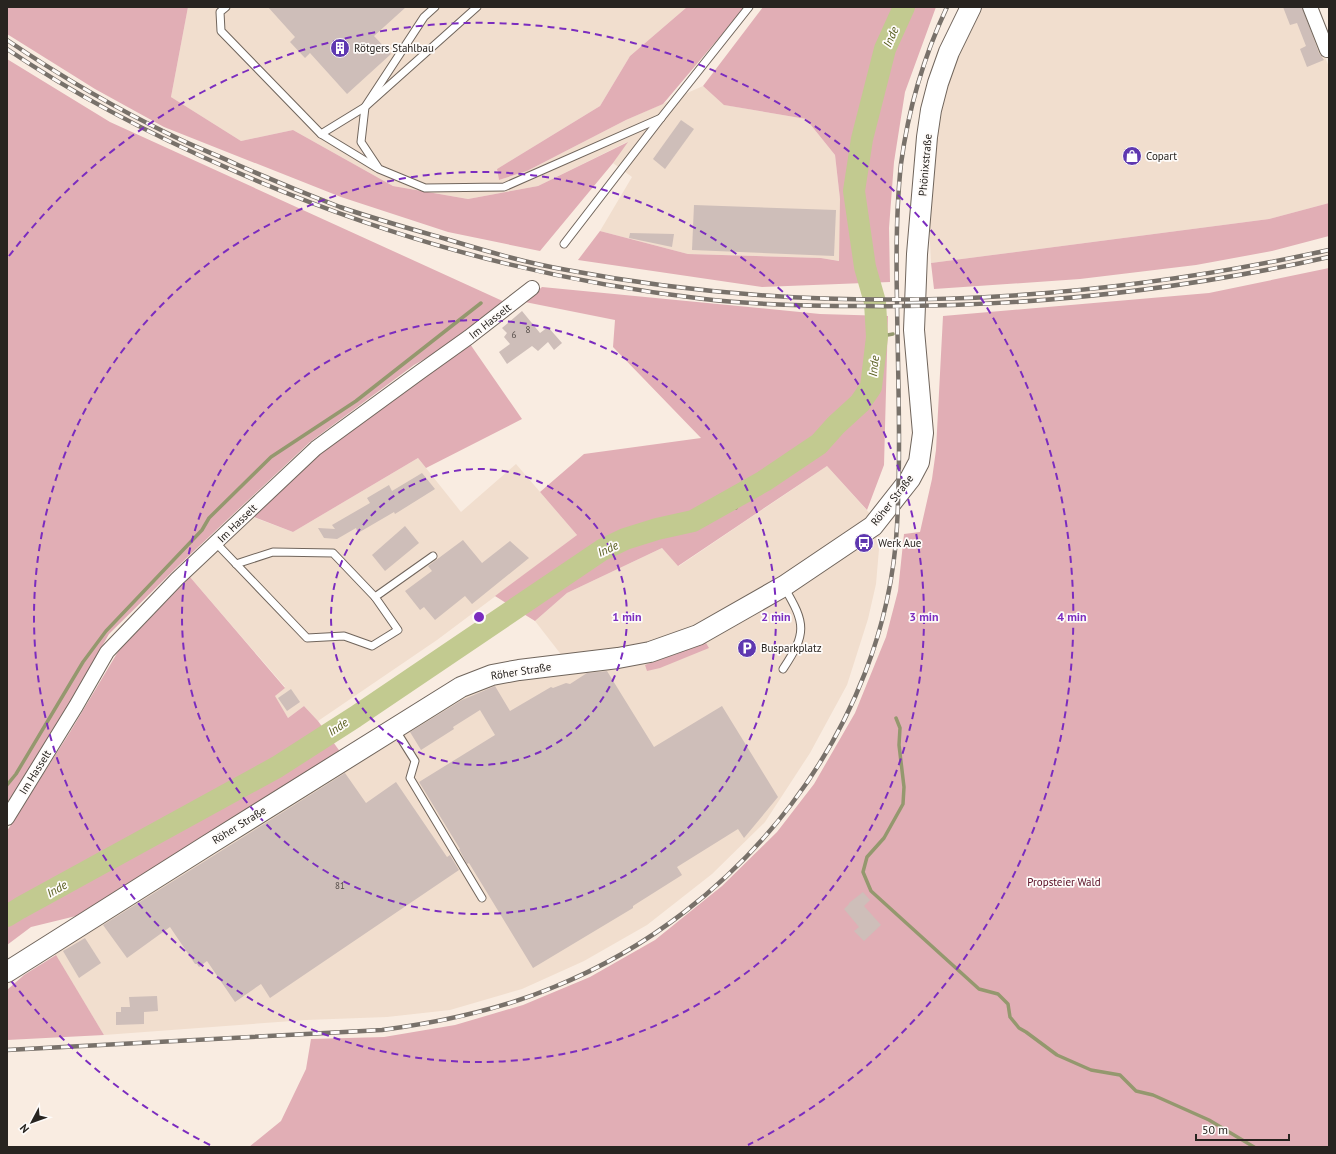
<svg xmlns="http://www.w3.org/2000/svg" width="1336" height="1154" font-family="'PT Sans',sans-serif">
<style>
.built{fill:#f1dece}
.green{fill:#e1aeb5}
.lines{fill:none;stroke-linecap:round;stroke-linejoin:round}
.stream{stroke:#94986e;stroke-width:3.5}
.river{stroke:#c2ca90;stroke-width:22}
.building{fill:#cebeb9}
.lane-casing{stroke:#70655c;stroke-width:9}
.street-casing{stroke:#70655c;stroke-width:16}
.secondary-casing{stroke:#70655c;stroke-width:22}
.lane{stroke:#fff;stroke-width:7}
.street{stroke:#fff;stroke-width:14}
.secondary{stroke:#fff;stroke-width:20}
.rail-casing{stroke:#78716a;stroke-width:4.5}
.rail{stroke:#fefbf9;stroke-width:3;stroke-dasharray:9;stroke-linecap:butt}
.ring{fill:none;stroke:#7b2cbf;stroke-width:2;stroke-dasharray:7 5}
.labels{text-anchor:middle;stroke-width:3.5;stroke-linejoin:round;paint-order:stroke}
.number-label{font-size:9px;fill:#524a46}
.poi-label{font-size:11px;fill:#282420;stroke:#fefbf9;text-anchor:start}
.street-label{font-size:11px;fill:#282420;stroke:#fefbf9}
.park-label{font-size:11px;fill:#560a21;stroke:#fefbf9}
.water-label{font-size:12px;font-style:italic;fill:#565c1c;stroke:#fefbf9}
.centre{fill:#7b2cbf;stroke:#fefbf9;stroke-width:2}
.ring-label{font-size:12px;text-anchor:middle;font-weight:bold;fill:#7b2cbf;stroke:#fefbf9;stroke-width:3.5;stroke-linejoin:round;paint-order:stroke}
</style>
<rect width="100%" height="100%" fill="#f9ece1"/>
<g class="built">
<path d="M188,7H687L630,56L600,106L497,169L499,180L527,171L626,120L703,86L725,105L806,119L835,155L840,199V261L821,258L688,254L600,231L632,177L613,163L627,142L538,186L468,199L393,186L293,130L241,141L171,97Z"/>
<path d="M979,7H1305L1329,67V203L1269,219L931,263L928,200L941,111L954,56Z"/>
<path d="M418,458L461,512L516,464L577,535L437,640L318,721L304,706L288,718L274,696L285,687L190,577L253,517L293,532Z"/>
<path d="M827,466L881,526L876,584L868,619L847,685L810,753L765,822L712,874L647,925L584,961L522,989L450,1010L387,1017L306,1020L104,1035L52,950L463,690L563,657L535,621L567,593L662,548L679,566Z"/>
</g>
<g class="green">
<path d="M7,7H188L171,97L241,141L293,130L393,186L468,199L538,186L628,142L613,163L540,251L448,232L341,197L164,127L95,89L7,34Z"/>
<path d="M687,7H745L663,104L626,120L527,171L499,180L497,169L600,106L630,56Z"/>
<path d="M763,7H936L905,92L894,162L889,228L890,282L762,287L578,260L600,231L688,254L821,258L839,261L840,199L835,155L806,119L724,105L703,86Z"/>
<path d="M7,59L110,122L507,303L435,353L414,365L310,442L177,567L109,634L70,703L7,806Z"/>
<path d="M1329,203V236L1272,251L1196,265L1080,279L934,289L931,263L1269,219Z"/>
<path d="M1329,268V1147H249L281,1121L306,1069L311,1039L384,1037L455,1025L523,1005L590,977L655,940L722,886L777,832L814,784L855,713L886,637L898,591L904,534L920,532L932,479L936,450L943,316L1209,293Z"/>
<path d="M542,287L820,314L888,316L884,465L867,510L827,466L678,566L662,548L567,593L535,621L495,596L577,535L540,492L584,454L701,438L613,347L615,320L525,302Z"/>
<path d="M470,344L522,419L426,468L418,458L293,532L254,517L319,454Z"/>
<path d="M190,577L285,688L275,696L288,718L304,706L318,721L341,753L76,916L31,927L7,945V831L70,732L119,650Z"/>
<path d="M706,643L709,648L660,668L647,671L645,665Z"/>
<path d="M56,955L104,1035L7,1040V990L24,975Z"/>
</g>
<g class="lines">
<g class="stream">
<path d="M877,337L893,334"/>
<path d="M731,499L736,508"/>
<path d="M896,718L900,728L899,745L904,787L903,804L884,838L867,857L863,872L871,891L979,989L998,994L1008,1004L1010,1017L1019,1028L1026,1032L1057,1055L1091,1070L1120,1075L1136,1091L1153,1095L1209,1120L1254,1147"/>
<path d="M7,785L16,774L83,662L106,631L202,530L209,518L271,457L356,401L481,303"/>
</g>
<path class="river" d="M7,916L20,908L277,767L355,717L602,550L625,539L657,529L693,521L764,481L819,444L836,425L860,403L871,387L877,337L875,302L865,267L854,191L862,139L885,49L904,7"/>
</g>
<g class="building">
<path d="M268,7H406L374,36L391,54L347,94L310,53L305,58L290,42L295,37Z"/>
<path d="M1283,7H1302L1319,53L1324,60L1307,67L1300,49L1306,46L1297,23L1290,25Z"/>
<path d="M681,120L694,129L665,169L653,159Z"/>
<path d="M694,205L836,210L834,256L692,250Z"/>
<path d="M630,233L674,234L672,247L629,238Z"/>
<path d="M522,311L540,333L548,327L562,343L554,350L548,342L538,351L532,346L507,364L499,352L510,344L504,337L507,333L502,328Z"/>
<path d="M422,473L435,489L395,514L394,512L358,533L356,528L337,539L324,538L318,528L335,529L332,525L370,503L367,498L389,485L392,491Z"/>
<path d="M405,526L419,543L385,571L372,555Z"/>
<path d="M463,540L482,563L510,541L529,558L472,604L465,596L435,620L424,607L420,610L405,591L432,571L428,566Z"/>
<path d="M607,671L654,747L722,706L778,797L744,838L738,829L677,867L682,875L636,904L633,906V908L533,968L469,863L467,864L459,849H460L419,782L495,735L480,710L453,727L454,729L421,750L410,732L462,700L495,686L510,711L551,687L553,688L566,683L570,684L587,673Z"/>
<path d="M291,689L300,702L287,711L278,698Z"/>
<path d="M345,773L366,803L396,782L447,857L450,855L459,870L270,998L261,984L235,1002L207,961L199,967L197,964H195L170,927L127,958L103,925Z"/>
<path d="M863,892L870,900L864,906L881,925L864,941L854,931L859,927L844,909L849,904V903Z"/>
<path d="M85,938L101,963L79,978L63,951Z"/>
<path d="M157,996L158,1011L144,1012V1024L116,1025V1012H121V1007H130L129,997Z"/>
</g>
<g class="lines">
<defs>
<g id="lane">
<path d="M226,7L220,12L221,31L321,134L377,168"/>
<path d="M435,7L424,17L365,107L361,142L379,169L425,188L504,187L661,118"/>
<path d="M321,134L365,107L477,7"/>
<path d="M564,244L661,118L749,7"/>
<path d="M216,543L307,638L344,636L372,646L398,630L375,597L433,556"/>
<path d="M236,564L273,552L333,553L375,597"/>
<path d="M783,669C807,633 806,624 784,587"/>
<path d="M395,729L415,761L410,778L482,898"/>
</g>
<g id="street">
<path d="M1310,7L1327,50"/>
<path d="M7,818L76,706L107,652L177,579L316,448L420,372L469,337L532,288"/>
</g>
<path id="secondary" d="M7,972L208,845L461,687L492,675L519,670L618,658L650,652L698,635L784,586L873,526L910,479L919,462L923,433L914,330L917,254L927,137L931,110L938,83L949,52L971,7"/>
</defs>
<use href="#lane" class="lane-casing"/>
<use href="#street" class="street-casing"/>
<use href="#secondary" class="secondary-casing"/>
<use href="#lane" class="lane"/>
<use href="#street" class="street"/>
<use href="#secondary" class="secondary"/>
<defs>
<g id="rail">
<path d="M7,40C60,76 117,109 175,137C195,147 217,155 238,165C272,180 306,194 340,207C375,219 411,229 446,239C486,251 526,263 567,270C818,318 1080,305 1329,250"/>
<path d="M7,49C78,97 154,136 232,170C383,237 540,280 704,299C756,305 810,306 863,306C1020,308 1176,291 1329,257"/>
<path d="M7,1050L382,1030C442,1022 499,1010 554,987C740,912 886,729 897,526C901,452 898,377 897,302C896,256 896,210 901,164C908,111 924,56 947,7"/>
</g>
</defs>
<use href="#rail" class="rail-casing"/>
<use href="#rail" class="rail"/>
</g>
<g class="ring">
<circle cx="479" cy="617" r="148"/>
<circle cx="479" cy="617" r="297"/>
<circle cx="479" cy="617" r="445"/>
<path d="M210 1145A593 593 0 0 1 9 978M9 256A593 593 0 1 1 748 1145"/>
</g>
<defs>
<symbol id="building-disc" viewBox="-11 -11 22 22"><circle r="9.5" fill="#5e38b0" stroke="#fefbf9"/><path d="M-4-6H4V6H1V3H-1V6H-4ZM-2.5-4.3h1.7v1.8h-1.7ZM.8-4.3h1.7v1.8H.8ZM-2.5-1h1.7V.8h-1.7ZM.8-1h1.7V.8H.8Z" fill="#fff"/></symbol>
<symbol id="shop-disc" viewBox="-11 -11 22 22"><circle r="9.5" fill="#5e38b0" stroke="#fefbf9"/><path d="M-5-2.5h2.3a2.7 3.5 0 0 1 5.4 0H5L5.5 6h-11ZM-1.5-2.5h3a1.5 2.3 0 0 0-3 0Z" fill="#fff"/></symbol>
<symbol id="bus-disc" viewBox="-11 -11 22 22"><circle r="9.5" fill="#5e38b0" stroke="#fefbf9"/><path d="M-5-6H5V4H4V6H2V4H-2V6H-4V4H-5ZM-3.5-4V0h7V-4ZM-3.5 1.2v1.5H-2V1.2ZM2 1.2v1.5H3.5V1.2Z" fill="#fff"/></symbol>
<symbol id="parking-disc" viewBox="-11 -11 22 22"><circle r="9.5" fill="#5e38b0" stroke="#fefbf9"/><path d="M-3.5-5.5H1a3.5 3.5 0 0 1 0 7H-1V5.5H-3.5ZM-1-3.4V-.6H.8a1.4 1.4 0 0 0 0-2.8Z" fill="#fff"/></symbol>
</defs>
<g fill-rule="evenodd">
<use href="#building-disc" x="329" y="37" width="22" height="22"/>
<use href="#shop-disc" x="1121" y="145" width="22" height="22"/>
<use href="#bus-disc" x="853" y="532" width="22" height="22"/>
<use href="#parking-disc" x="736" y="637" width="22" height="22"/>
</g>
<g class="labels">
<g class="number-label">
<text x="528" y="333">8</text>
<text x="514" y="338">6</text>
<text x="340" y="889">81</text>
</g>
<g class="poi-label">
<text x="354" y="52">Rötgers Stahlbau</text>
<text x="1146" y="160">Copart</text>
<text x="878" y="547">Werk Aue</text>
<text x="761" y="652">Busparkplatz</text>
</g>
<g class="street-label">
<text transform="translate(925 165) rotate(-85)" y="4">Phönixstraße</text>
<text transform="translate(490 321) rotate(-38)" y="4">Im Hasselt</text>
<text transform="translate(892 500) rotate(-52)" y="4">Röher Straße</text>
<text transform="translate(237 523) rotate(-44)" y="4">Im Hasselt</text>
<text transform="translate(521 671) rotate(-9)" y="4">Röher Straße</text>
<text transform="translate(35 772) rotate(-58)" y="4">Im Hasselt</text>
<text transform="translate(239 825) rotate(-32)" y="4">Röher Straße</text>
</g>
<g class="park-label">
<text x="1064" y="886">Propsteier Wald</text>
</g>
<g class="water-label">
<text transform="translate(891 37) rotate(-67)" y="4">Inde</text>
<text transform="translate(874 366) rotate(-83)" y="4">Inde</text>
<text transform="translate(608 549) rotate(-25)" y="4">Inde</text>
<text transform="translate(338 727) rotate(-34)" y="4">Inde</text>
<text transform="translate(57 889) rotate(-29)" y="4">Inde</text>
</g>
</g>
<circle cx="479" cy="617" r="6" class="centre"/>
<g class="ring-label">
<text x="627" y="621">1 min</text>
<text x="776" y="621">2 min</text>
<text x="924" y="621">3 min</text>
<text x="1072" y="621">4 min</text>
</g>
<rect width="1336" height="1154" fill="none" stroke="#282420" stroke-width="16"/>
<g transform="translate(32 1122) rotate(229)" stroke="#fefbf9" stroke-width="3" paint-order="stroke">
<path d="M0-3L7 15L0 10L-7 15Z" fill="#282420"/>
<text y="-6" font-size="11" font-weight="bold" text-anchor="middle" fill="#282420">N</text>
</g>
<path d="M1196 1134v6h93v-6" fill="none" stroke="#282420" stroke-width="2"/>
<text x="1202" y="1134" font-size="12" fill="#282420" stroke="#fefbf9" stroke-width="3" paint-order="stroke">50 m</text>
</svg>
